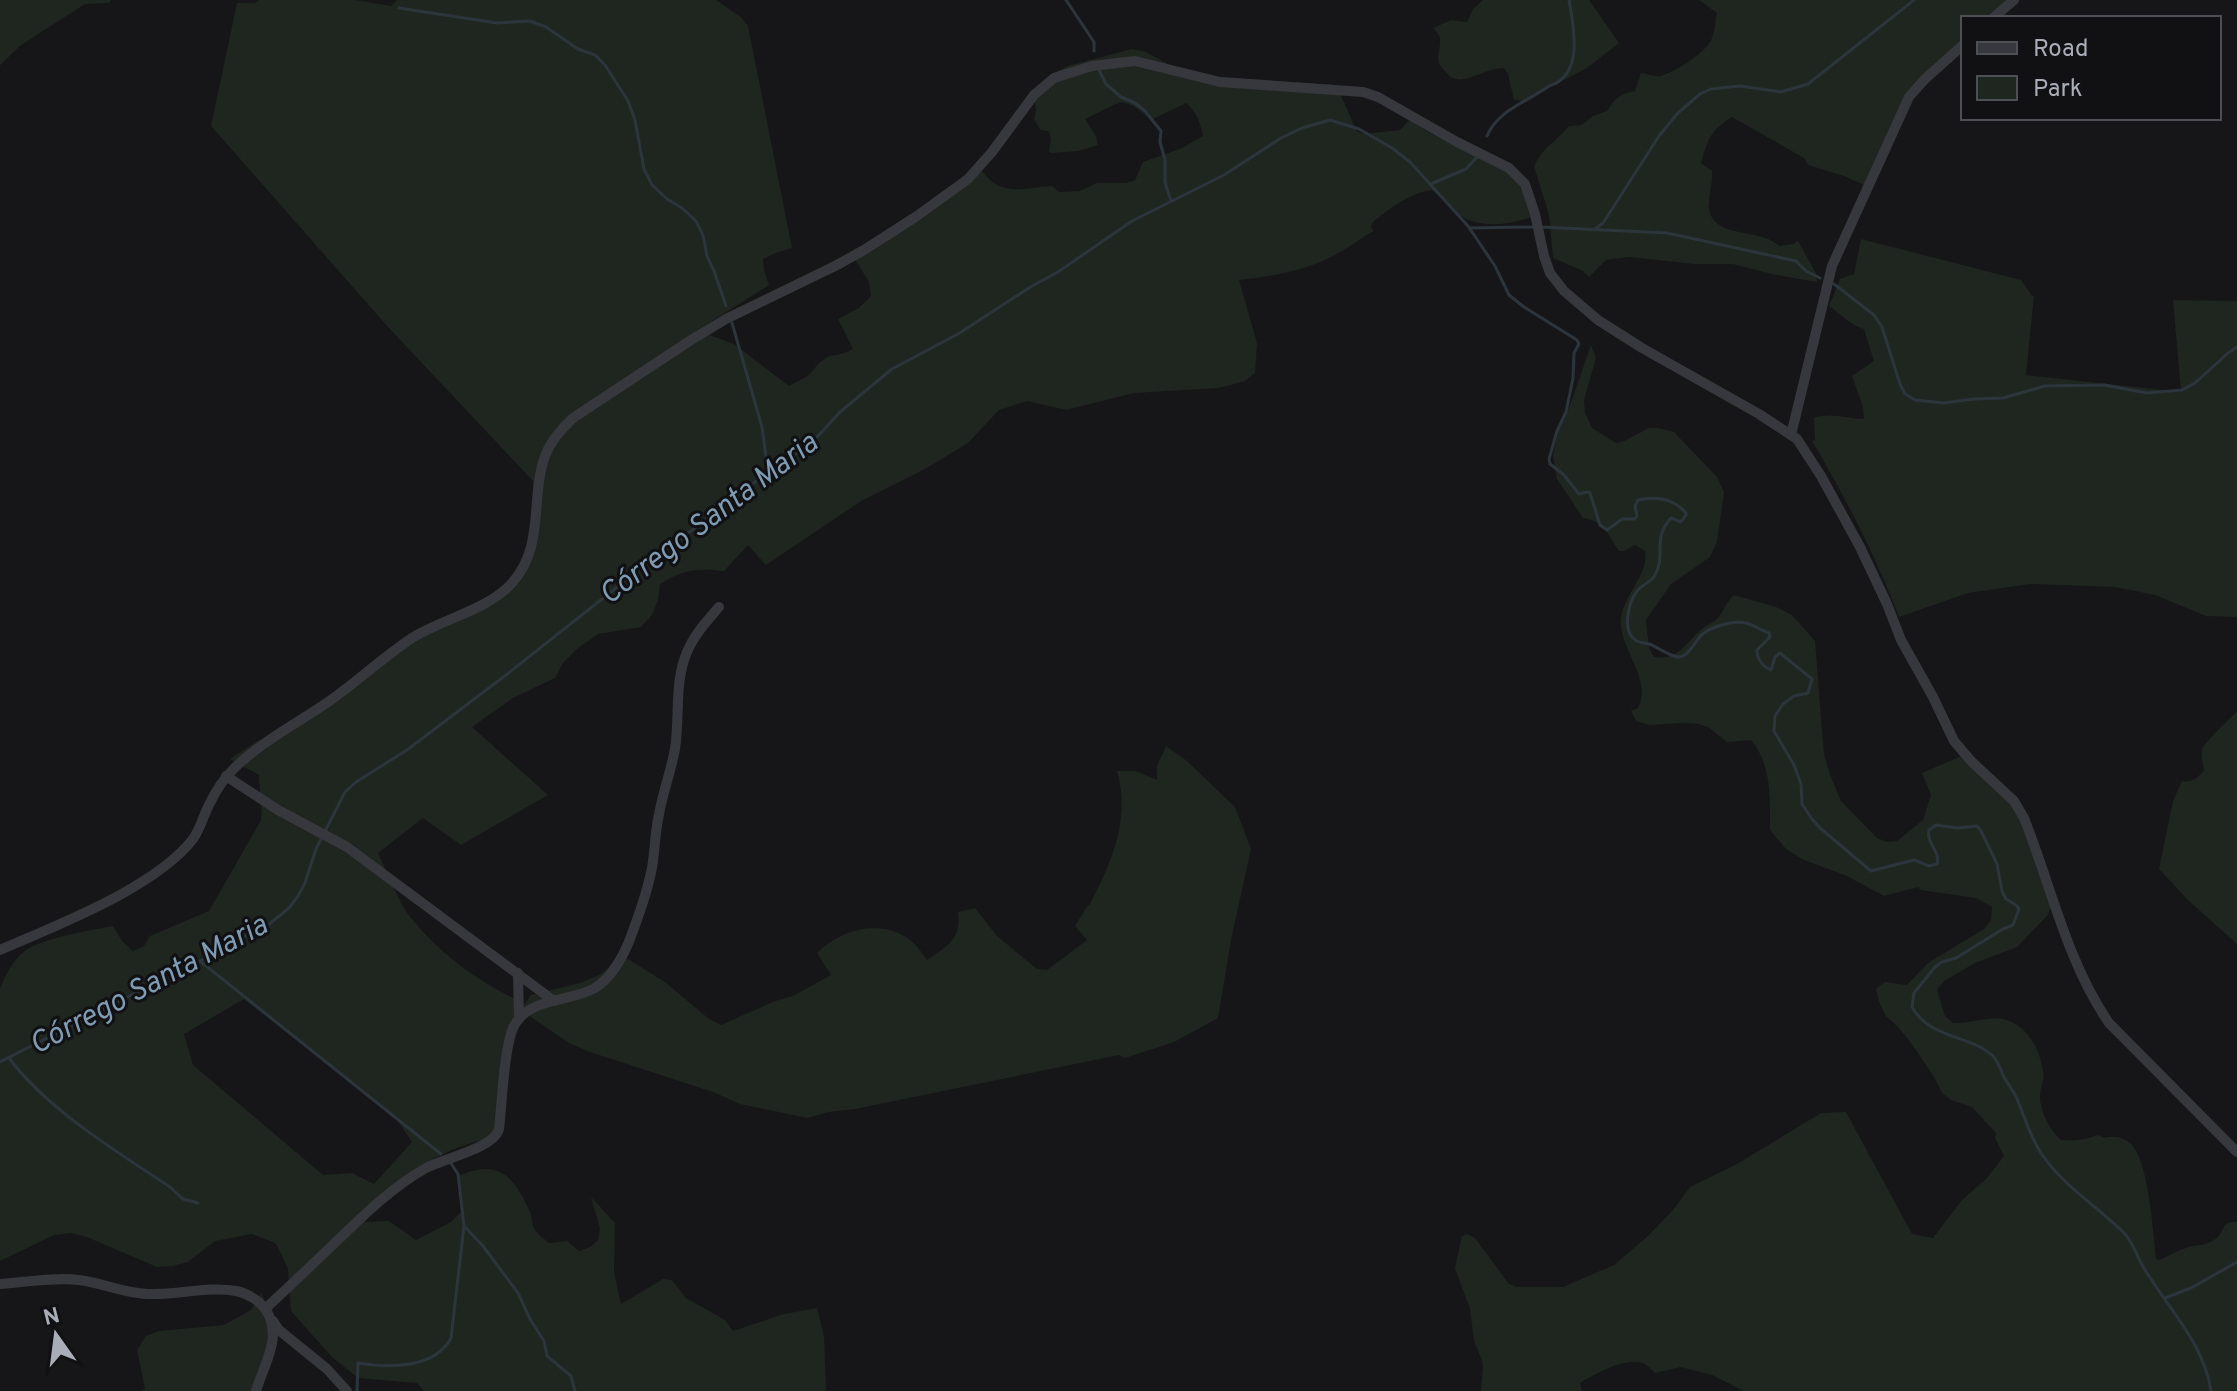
<svg xmlns="http://www.w3.org/2000/svg" width="2237" height="1391" font-family="Overpass,sans-serif">
<style>
.green{fill:#1e261f;fill-rule:evenodd}
.lines{fill:none;stroke-linecap:round;stroke-linejoin:round}
.stream{stroke:#2c353c;stroke-width:3}
.minor{stroke:#37383d;stroke-width:10}
.labels{text-anchor:middle;stroke-width:6;stroke-linejoin:round;paint-order:stroke}
.water-label{font-size:30px;font-style:italic;fill:#7f9bb3;stroke:#111113}
</style>
<rect width="100%" height="100%" fill="#161618"/>
<g class="green">
<path d="M0,0H111L109,3L85,4L21,45L0,65Z"/>
<path d="M259,0H356L391,6L397,0H716L741,17L748,26L792,248L776,253L763,259L764,270L769,285L701,328L704,333L734,344L789,386L808,376L819,363L829,356L842,354L853,349L838,319L859,308L871,296L869,282L851,253L925,208L952,189L977,166C983,172 990,181 997,185C1014,194 1035,186 1052,186L1059,192L1080,191L1097,183H1126L1135,180L1143,162L1182,148L1203,136C1201,124 1196,111 1186,103L1151,120C1143,112 1132,103 1120,102L1085,119L1096,136L1098,145L1079,151L1051,153L1049,151L1051,140L1049,131L1041,130L1034,120L1036,110L1033,91L1056,72L1068,66L1132,49L1146,52L1173,67L1201,76L1337,85C1342,101 1351,115 1356,131L1364,134L1400,130L1410,119L1426,131L1514,175L1526,194L1533,217C1505,225 1479,230 1455,212C1446,205 1440,196 1432,190C1411,192 1387,210 1372,223L1371,227L1374,231C1362,237 1353,245 1342,251C1311,270 1275,276 1239,280L1257,343L1255,373L1245,381L1219,388L1134,393L1066,410L1027,401L999,410L968,443L925,469L861,501L766,565L748,545L724,571C697,568 684,569 660,584L658,600L652,615L641,627L598,634L578,648L563,663L555,678L513,698L472,727L548,795L461,845L423,818L378,853C387,872 399,904 412,919C444,958 481,983 525,1004L531,995L580,983L599,975L623,956L665,982L709,1019L721,1025L775,1001L793,996L831,975L817,953C842,929 880,918 910,940C917,945 922,953 927,960C947,946 962,939 958,912L975,908L997,936L1037,969L1047,970L1087,940L1075,926L1088,905L1089,906C1111,864 1131,819 1117,771H1136L1157,780V766L1166,746L1187,761L1235,807L1251,849L1231,940L1218,1018L1174,1042L1125,1058L1119,1055L855,1109L829,1112L807,1118L740,1104L713,1092L590,1052L569,1043L528,1015L525,1006L516,1028L493,1138C441,1146 397,1181 358,1214L365,1222L389,1221L416,1240L451,1222L461,1212L459,1176C498,1158 515,1177 530,1212C532,1218 532,1226 535,1230C538,1235 545,1239 549,1243L567,1241L579,1251L590,1247L598,1240L600,1228L591,1197L615,1223L614,1272L621,1304L663,1279L672,1280L686,1298L725,1320L733,1331L784,1314L817,1308L824,1336L826,1391H424L417,1383L358,1378L332,1357L291,1311L288,1269L281,1253L275,1243L252,1234L215,1241L188,1262L173,1266L157,1267L87,1237L71,1233L54,1235L0,1261V988C6,975 13,959 26,950C44,938 91,930 113,926L122,941L133,951L144,946L150,936L209,911L261,820C263,805 259,790 259,775L230,759L257,741L312,713L404,638L434,621L469,607L504,589L528,553L535,495L533,481L388,327L211,126L237,3H255ZM244,999L396,1118L412,1142L374,1184L352,1173L323,1175L193,1065L184,1034Z"/>
<path d="M1483,0H1589L1619,43L1587,68L1523,101L1514,100L1508,74L1504,68C1487,68 1469,82 1456,79C1451,78 1450,76 1446,72C1427,56 1451,43 1433,28L1451,20L1467,22L1473,9Z"/>
<path d="M1699,0H2015L1995,18H1963V45L1915,90L1869,187L1844,176L1808,165L1804,158L1732,117C1710,131 1708,139 1701,163L1712,171C1713,184 1708,196 1709,209C1713,235 1750,231 1768,239C1771,240 1777,244 1779,246L1793,244L1798,241L1816,273L1817,282L1776,275L1733,264H1695L1629,257L1606,260L1589,277L1583,271L1553,258L1549,215L1534,166C1544,146 1556,142 1569,126L1582,125L1593,116L1607,111C1615,98 1620,94 1635,91L1641,73C1648,74 1654,77 1660,76C1674,73 1707,52 1712,38C1715,31 1715,21 1717,13Z"/>
<path d="M1861,239L2021,280L2032,296H2034L2026,375L2181,392L2173,300L2237,301V617L2206,616L2155,595L2115,587L2030,584L1968,593L1899,617C1875,554 1846,499 1812,441L1815,440L1814,418C1831,412 1848,419 1864,419L1863,407L1852,376L1874,361L1864,329C1849,324 1842,315 1829,306L1840,279L1854,274Z"/>
<path d="M1591,345L1596,358L1584,400L1585,412L1592,428L1616,443L1624,441L1649,428H1659L1674,432L1717,477L1724,492L1717,542L1710,557L1671,584L1646,620L1649,648L1654,657C1679,661 1686,642 1703,628C1708,624 1715,622 1719,617C1726,607 1725,604 1734,595L1776,607L1792,615L1815,641L1824,755L1831,777L1841,801L1877,838L1887,842L1897,841L1908,832L1923,820L1931,795L1922,773L1966,754L2020,811L2052,903L2048,915L2017,947L1975,963L1944,981L1937,990L1945,1016L1953,1023C1969,1024 1989,1016 2003,1019C2026,1024 2040,1048 2043,1071C2045,1079 2040,1088 2040,1096C2040,1112 2050,1130 2061,1140C2075,1141 2085,1140 2098,1135L2104,1138C2114,1135 2125,1137 2133,1146C2149,1167 2153,1232 2156,1259L2160,1260C2169,1255 2179,1250 2189,1247C2198,1245 2206,1245 2214,1240C2226,1233 2219,1221 2237,1222V1391H1744L1712,1375L1681,1367L1655,1373C1650,1368 1645,1362 1638,1362C1619,1360 1596,1374 1580,1383L1582,1391H1481L1483,1368L1482,1360L1474,1341L1470,1309L1455,1268L1462,1236L1467,1234L1475,1238L1509,1284L1517,1287H1563L1614,1265L1648,1236L1674,1209L1690,1187L1737,1164L1821,1113L1846,1112L1912,1234L1933,1238L1962,1200L1987,1178L2004,1156L1995,1138L1996,1133L1972,1107L1951,1100L1942,1093L1933,1075L1911,1043L1899,1028L1886,1016L1879,1002L1876,989L1885,982L1907,985L1928,963L1984,929L1991,920L1992,907L1976,898L1921,890L1918,887L1884,896L1847,876L1802,859L1786,849L1770,830C1770,799 1772,765 1751,740L1727,742L1708,727L1699,724L1682,723L1649,725L1636,721L1631,711L1638,708C1652,682 1623,652 1621,626C1618,599 1650,575 1645,551L1635,545L1624,551H1619C1607,534 1606,522 1583,518L1557,479L1553,456L1558,430L1569,408Z"/>
<path d="M2237,711V944L2188,900L2159,869L2173,801L2182,781C2193,783 2198,778 2204,770C2203,764 2201,756 2202,750C2204,742 2230,719 2237,711Z"/>
<path d="M261,1293C279,1329 269,1354 260,1391H140L145,1389L137,1350L146,1336L159,1331L224,1325L251,1310Z"/>
</g>
<g class="lines">
<g class="stream">
<path d="M1066,0L1094,42V51"/>
<path d="M399,8L497,23L530,21L546,27L578,49L595,55L605,65L628,101L635,120L644,169L652,185L667,199L682,208L696,221L703,235L707,256L714,271L726,306"/>
<path d="M1098,68L1106,84L1121,97L1135,103L1145,111L1161,131L1160,142L1165,160V182L1171,201"/>
<path d="M1487,136C1498,110 1527,102 1549,86C1584,76 1574,27 1569,0"/>
<path d="M1431,184L1466,169L1478,156"/>
<path d="M1540,227L1667,233L1796,261L1806,271L1820,278"/>
<path d="M1469,228L1533,227"/>
<path d="M1594,230L1603,223L1659,136L1678,113L1700,94L1711,89L1740,86L1781,92L1808,84L1914,0"/>
<path d="M1834,284L1874,315L1882,327L1900,384L1905,394L1915,400L1944,403L1973,399L2003,398L2045,386L2104,385L2147,393L2182,390L2195,383L2228,353L2237,347"/>
<path d="M732,323L762,427L768,472"/>
<path d="M200,961L441,1154"/>
<path d="M9,1058C47,1109 117,1152 170,1187L183,1199L198,1203"/>
<path d="M0,1062L149,986L177,975L227,945L267,926L289,908L298,896L305,883L316,849L345,792L356,782L407,750L506,675L621,584L637,565L675,543L768,472L793,456L818,436L840,412L892,369L958,334L1032,286L1058,272L1132,221L1224,175L1281,138L1302,128L1330,120L1359,129L1392,148L1410,162L1468,226L1495,266L1509,295L1524,307L1577,340L1579,344L1574,353L1573,378L1566,412L1557,431L1549,459L1550,464L1563,474L1579,494L1587,492L1590,493L1600,525L1607,530L1622,519H1635L1637,516L1635,506L1638,500C1656,496 1673,498 1686,513V515L1681,522L1671,518C1651,541 1667,553 1655,575C1651,583 1642,584 1637,591C1628,603 1621,633 1637,641C1641,643 1645,643 1649,644C1658,647 1669,656 1678,657C1690,657 1695,639 1704,633C1714,626 1734,620 1746,623C1754,625 1761,630 1769,633L1770,637L1757,650C1757,659 1763,667 1771,670L1775,657L1780,653L1812,679L1808,693L1794,696L1783,704L1775,716L1774,731L1794,765L1801,784L1802,804L1812,819L1820,828L1871,871L1914,860L1929,866L1937,864C1941,851 1926,844 1929,830L1936,825L1957,828L1977,826L1981,831L1997,864L2002,891L2006,899L2016,905L2019,909L2013,925L2003,929L1956,958L1942,962L1935,967L1914,993L1912,1007C1931,1040 1969,1034 1993,1056C1998,1061 2001,1071 2004,1077C2009,1086 2016,1094 2019,1104C2026,1121 2031,1138 2041,1153C2062,1185 2097,1206 2124,1233C2134,1243 2137,1258 2145,1270C2169,1309 2204,1344 2211,1391"/>
<path d="M464,1226L483,1246L518,1293L530,1319L544,1341L547,1356L571,1376L575,1391"/>
<path d="M2165,1298L2191,1288L2237,1262"/>
<path d="M357,1391L358,1363C388,1368 435,1369 451,1338L464,1226L458,1174L450,1162"/>
</g>
<g class="minor">
<path d="M1993,18L2014,0"/>
<path d="M1791,435L1832,266L1909,97L1925,79L1963,45"/>
<path d="M226,776L278,810L347,847L554,1001"/>
<path d="M0,950C57,925 155,888 193,839C201,828 204,813 211,801C223,776 241,760 264,744C287,727 312,714 335,697C361,678 385,656 412,638C442,619 488,610 512,583C545,547 530,498 545,456C551,440 561,429 573,418L691,340L726,319L835,266L864,250L917,216L968,179L992,152L1034,95L1054,78L1092,66L1135,61L1220,82L1363,92L1378,97L1457,142L1509,168L1525,184L1535,214L1544,256L1550,273L1564,291L1598,320L1642,348L1759,414L1797,439L1821,476L1860,547L1887,604L1901,640L1933,697L1954,741L1971,761L2014,801L2024,818C2051,886 2067,962 2109,1023L2237,1152"/>
<path d="M518,973L519,1019"/>
<path d="M0,1284C26,1282 54,1277 79,1280C103,1283 126,1294 151,1294C178,1295 209,1286 236,1291C247,1293 260,1301 266,1310C283,1337 264,1364 256,1391"/>
<path d="M265,1309C291,1285 316,1261 341,1237C367,1212 394,1186 426,1168C445,1158 494,1148 499,1129C502,1104 504,1046 514,1026C529,997 571,1002 595,988C611,978 621,960 628,944C637,921 647,893 652,868C655,850 655,832 659,814C663,792 671,771 675,749C680,717 674,682 687,652C694,635 707,621 719,607"/>
<path d="M273,1321L279,1330L327,1369L347,1391"/>
</g>
</g>
<g class="labels">
<g class="water-label">
<text transform="translate(708 518) rotate(-37)" y="10">Córrego Santa Maria</text>
<text transform="translate(148 984) rotate(-28)" y="10">Córrego Santa Maria</text>
</g>
</g>
<rect x="1961" y="16" width="260" height="104" fill="#111113" stroke="#4d4f55" stroke-width="2"/>
<rect x="1977" y="42" width="40" height="12" fill="#37383d" stroke="#4d4f55" stroke-width="2"/>
<text x="2033" y="56" font-size="24" fill="#a8adb8">Road</text>
<rect x="1977" y="76" width="40" height="24" fill="#1e261f" stroke="#4d4f55" stroke-width="2"/>
<text x="2033" y="96" font-size="24" fill="#a8adb8">Park</text>
<g transform="translate(56 1335) rotate(346)" stroke="#111113" stroke-width="6" paint-order="stroke">
<path d="M0-6L14 30L0 20L-14 30Z" fill="#a8adb8"/>
<text y="-12" font-size="22" font-weight="bold" text-anchor="middle" fill="#a8adb8">N</text>
</g>
</svg>
